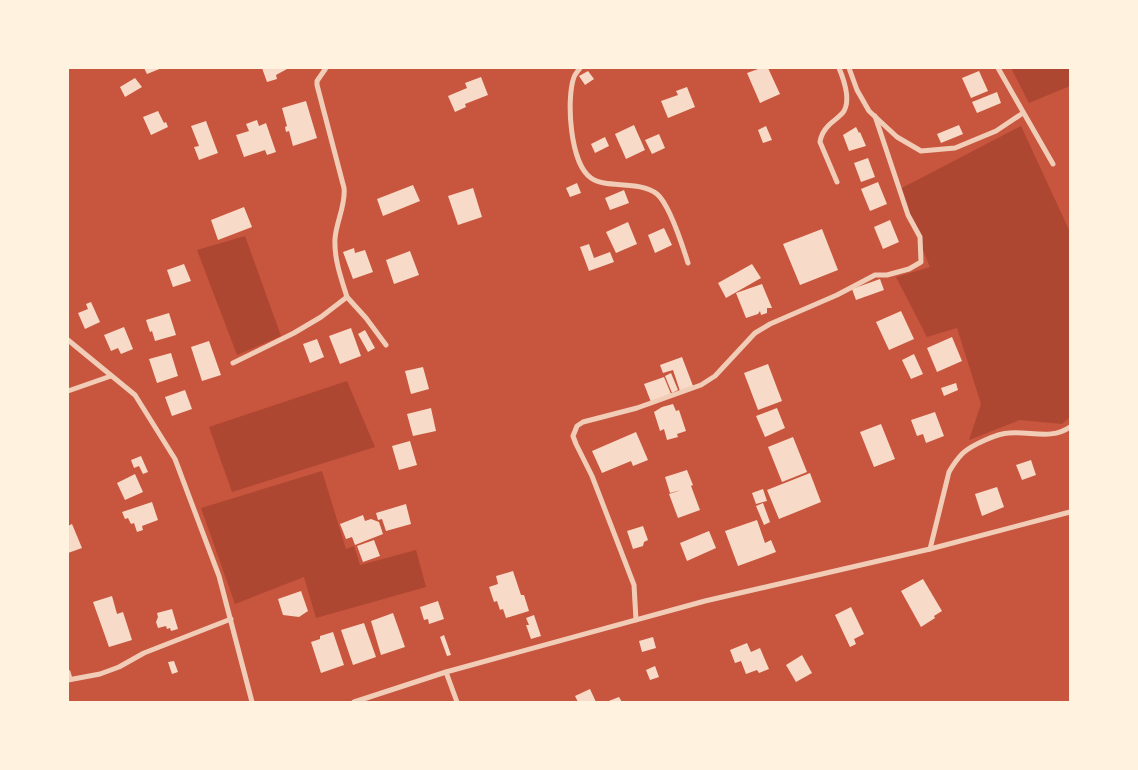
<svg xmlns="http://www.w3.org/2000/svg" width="1138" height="770" font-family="Ubuntu,sans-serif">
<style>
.green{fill:#ae4732}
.building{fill:#f7dbc8}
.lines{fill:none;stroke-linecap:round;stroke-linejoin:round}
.minor{stroke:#f1ccb7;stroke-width:5}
</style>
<rect width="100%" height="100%" fill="#c8553d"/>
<g class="green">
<path d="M1011,68H1070V86L1029,103Z"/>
<path d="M1021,126L1070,232V417L1062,424L1020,420L969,440L981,404L957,328L927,337L896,277L930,267L898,190Z"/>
<path d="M245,236L281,336L237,355L197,250Z"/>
<path d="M347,381L375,447L232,492L209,427Z"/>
<path d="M322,471L346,549L354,546L360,565L416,550L426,587L316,618L304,577L235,604L201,508Z"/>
</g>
<g class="building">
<path d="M144,68H162L147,74Z"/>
<path d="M262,68H286L287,69L276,75L277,79L267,82Z"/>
<path d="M761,68H768L780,94L760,103L747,73Z"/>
<path d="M588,71L594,79L585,85L579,76Z"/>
<path d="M979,71L988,91L971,98L962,78Z"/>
<path d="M481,77L488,95L465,104L466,107L455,112L448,96L467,88L465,83Z"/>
<path d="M135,78L142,87L125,97L120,87Z"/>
<path d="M687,87L695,107L668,118L661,101L678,95L676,91Z"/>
<path d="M997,92L1001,103L977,113L972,102Z"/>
<path d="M306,101L317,138L293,146L289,131L286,132L285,127L287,126L282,108Z"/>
<path d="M158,111L164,123L166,122L168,127L151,135L143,117Z"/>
<path d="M257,120L259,126L266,123L276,152L267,155L265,150L244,157L236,135L249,131L246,124Z"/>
<path d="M206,121L218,153L199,160L194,147L199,146L191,126Z"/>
<path d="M634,125L645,150L626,159L615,134Z"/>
<path d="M959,125L963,134L941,143L937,134Z"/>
<path d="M766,126L772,140L763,143L758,130Z"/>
<path d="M856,127L859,133L860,132L866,146L849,151L843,135Z"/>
<path d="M659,134L665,148L652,154L645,140Z"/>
<path d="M605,137L609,146L595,153L591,144Z"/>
<path d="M868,158L875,177L861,182L854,163Z"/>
<path d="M878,182L887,204L870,211L861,189Z"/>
<path d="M577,183L581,193L570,197L566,188Z"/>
<path d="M413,185L420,201L383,216L377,199Z"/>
<path d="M473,188L482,217L458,225L448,196Z"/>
<path d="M624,190L629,203L610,210L605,198Z"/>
<path d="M244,207L252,227L218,240L211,220Z"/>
<path d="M890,220L899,242L883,249L874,227Z"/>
<path d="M628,222L637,244L616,253L606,232Z"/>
<path d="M664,228L672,245L655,253L648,235Z"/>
<path d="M822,229L838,270L800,285L783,244Z"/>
<path d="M589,244L594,258L610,252L614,262L589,271L580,247Z"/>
<path d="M354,248L355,253L365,250L373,272L353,279L343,252Z"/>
<path d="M410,251L419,275L394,284L386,260Z"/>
<path d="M184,264L191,281L173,287L167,270Z"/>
<path d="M752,264L761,278L726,298L718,283Z"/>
<path d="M880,279L884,290L856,300L852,289Z"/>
<path d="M762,284L772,308H767V313L761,315L760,311L758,314L746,318L736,293Z"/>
<path d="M91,302L100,322L85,329L78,313L88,309L86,304Z"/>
<path d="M901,311L914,339L889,350L876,322Z"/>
<path d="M169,313L176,335L155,341L152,331L150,332L146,320Z"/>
<path d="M124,327L133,349L121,354L118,348L111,351L104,335Z"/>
<path d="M351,328L361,356L340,364L329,336Z"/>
<path d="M365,330L375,348L368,352L358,334Z"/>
<path d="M952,337L962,361L937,372L927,348Z"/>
<path d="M317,339L324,357L310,363L303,344Z"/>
<path d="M209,341L221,375L202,381L191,347Z"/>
<path d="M171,353L178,376L157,383L149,359Z"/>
<path d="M914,354L923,374L911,379L902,360Z"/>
<path d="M682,357L693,386L680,391L673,370L663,373L660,365Z"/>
<path d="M768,364L782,401L758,410L744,373Z"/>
<path d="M423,367L429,389L411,394L405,371Z"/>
<path d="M671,373L678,390L672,393L665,376Z"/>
<path d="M664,377L671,394L651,402L644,384Z"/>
<path d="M956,383L958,390L944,396L941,388Z"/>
<path d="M185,390L192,409L172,416L165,397Z"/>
<path d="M673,404L676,411L679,410L686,431L677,434L678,437L667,440L664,429L660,431L654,412L662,407Z"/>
<path d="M431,408L436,431L413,436L407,414Z"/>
<path d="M777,408L785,428L765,437L756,416Z"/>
<path d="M935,412L944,436L926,443L923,434L917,436L911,420Z"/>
<path d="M881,424L895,459L874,467L860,432Z"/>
<path d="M636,432L648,460L633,466L631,461L602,473L592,451Z"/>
<path d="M793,437L807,472L782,482L768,447Z"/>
<path d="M410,441L417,465L399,470L392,446Z"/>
<path d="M141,456L148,472L143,474L139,466L134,468L131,460Z"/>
<path d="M1031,460L1036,475L1022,480L1016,465Z"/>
<path d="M687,470L693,485L691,486L700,510L678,518L669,494L681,490L670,493L665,477Z"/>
<path d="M810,473L821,502L779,519L767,490Z"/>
<path d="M135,474L143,492L125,500L117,483Z"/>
<path d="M997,487L1004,507L982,516L975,494Z"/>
<path d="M763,489L767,501L756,504L752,493Z"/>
<path d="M152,502L158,520L142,526L143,530L137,532L134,523L131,524L128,518L125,519L122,512Z"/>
<path d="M763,503L770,522L764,525L756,506Z"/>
<path d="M406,504L411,524L386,531L382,519L378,520L376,513Z"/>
<path d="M363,515L365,521L371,519L379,522L383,534L355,545L352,537L346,539L340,524Z"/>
<path d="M757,520L765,543L771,540L776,552L738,566L725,531Z"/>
<path d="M72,524L82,548L68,553V526Z"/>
<path d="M643,526L648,540L644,542L643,546L633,549L627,531Z"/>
<path d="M709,531L716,548L687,561L680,543Z"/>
<path d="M374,540L380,556L363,562L357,546Z"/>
<path d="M513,571L521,595H524L529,611L506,618L503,609L500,610L497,601L494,602L489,587L498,584L496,576Z"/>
<path d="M923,579L942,611L934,616L935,618L921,627L901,591Z"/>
<path d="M301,591L308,611L299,617L283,615L278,599Z"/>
<path d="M112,596L117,614L123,612L132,640L109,647L93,602Z"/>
<path d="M438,601L444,619L429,624L428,619L424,620L420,607Z"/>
<path d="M851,607L864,634L854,639L856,644L850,647L835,615Z"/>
<path d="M172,609L178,629L171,631L170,628L167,629L166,626L158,628L156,622L158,617L157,613Z"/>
<path d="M393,613L405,647L381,655L371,621Z"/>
<path d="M534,615L541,636L531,639L526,625H529L526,618Z"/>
<path d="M364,623L376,657L353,665L341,630Z"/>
<path d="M333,632L344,665L321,673L311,642L320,639V636Z"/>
<path d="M444,635L451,655L447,656L440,637Z"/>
<path d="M653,637L656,648L642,652L639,641Z"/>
<path d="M747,643L751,652L760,648L769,669L759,673L757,670L746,674L741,661L735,663L730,650Z"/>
<path d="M802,655L812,673L796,682L786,665Z"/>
<path d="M174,661L178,672L172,674L168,662Z"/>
<path d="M655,666L659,677L650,680L646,670Z"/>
<path d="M590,689L596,702H578L575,696Z"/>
<path d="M619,697L622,702H606Z"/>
</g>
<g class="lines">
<g class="minor">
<path d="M580,68C578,71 575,74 574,77C566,99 570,164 591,178C606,189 639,180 657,194C669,204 683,247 688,263"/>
<path d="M849,68L857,90L869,111L897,137L921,151L955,148L996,131L1023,113"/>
<path d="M998,68L1053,164"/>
<path d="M837,182L820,142C821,134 824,130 829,125C834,120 841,116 844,111C851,99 844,80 839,68"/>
<path d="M347,297L366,318L386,345"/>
<path d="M68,340L135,395L175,459L219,576L252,702"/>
<path d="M233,363L294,333L321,317L347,297C341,278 334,259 335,239C336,222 346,205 344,188L317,85V81L326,68"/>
<path d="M68,391L111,376"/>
<path d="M930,549L949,472C953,465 957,459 963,453C972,445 998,433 1009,433C1030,431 1052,440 1070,427"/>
<path d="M636,620L634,585L592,476L576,444L573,436L577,426L583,422L637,408L701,385L715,376L755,333L770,324L837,295L875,275H887L909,269L921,262L920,237L908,215L875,116"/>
<path d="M68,672L70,679"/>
<path d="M446,672L457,702"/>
<path d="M68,680L100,674L119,667L144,653L231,619"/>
<path d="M354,702L446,672L705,601L930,549L1070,512"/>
</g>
</g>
<rect width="1138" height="770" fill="none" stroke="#fff3e0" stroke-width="138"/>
</svg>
